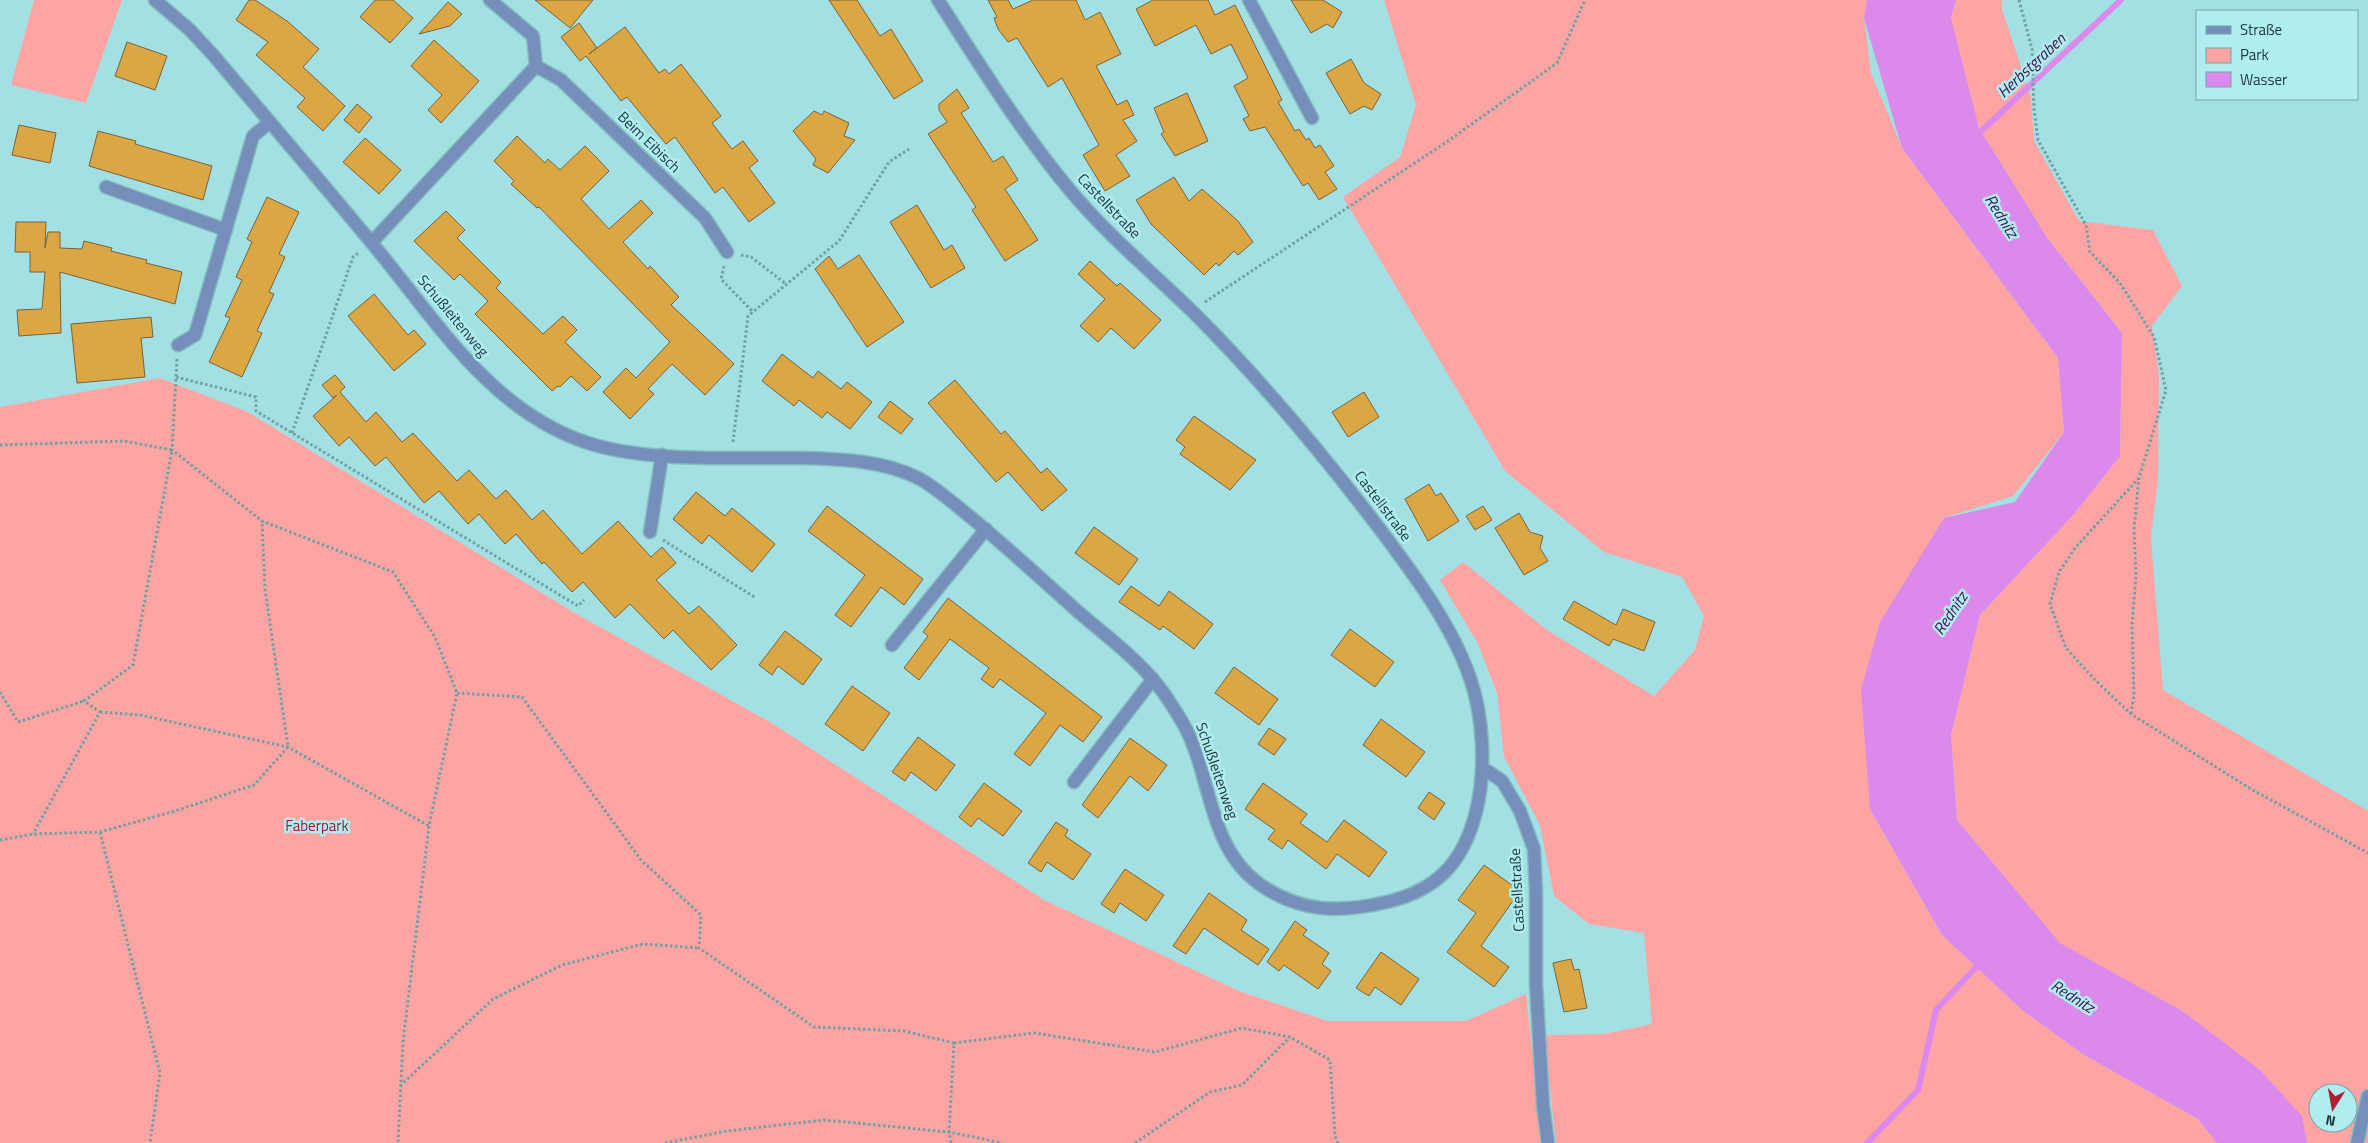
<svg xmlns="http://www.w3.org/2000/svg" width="2368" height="1143" font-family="'Titillium Web',sans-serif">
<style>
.green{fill:#fea5a4;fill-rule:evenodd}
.water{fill:#db8aec}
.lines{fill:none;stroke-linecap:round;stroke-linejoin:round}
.stream{stroke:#db8aec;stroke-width:6}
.building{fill:#dba745;stroke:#79633c}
.minor-casing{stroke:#85bbbe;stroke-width:15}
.path{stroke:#70a0a4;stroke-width:3;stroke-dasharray:2.5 2.5;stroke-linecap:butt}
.minor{stroke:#758fba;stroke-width:12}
.labels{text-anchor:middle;stroke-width:5;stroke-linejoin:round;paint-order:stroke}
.street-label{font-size:15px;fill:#1d3638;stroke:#afedf1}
.park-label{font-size:15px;fill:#95202c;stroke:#afedf1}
.water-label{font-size:16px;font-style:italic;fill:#44104d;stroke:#afedf1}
</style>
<rect width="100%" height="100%" fill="#a2e0e4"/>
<g class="green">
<path d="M34,0H122L86,103L11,85Z"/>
<path d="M1384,0H1867L1864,18L1871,73L1902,148L2058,358L2064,432L2013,496L1944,518L1870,809L1942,935L2022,1010L2084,1055L2198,1119L2217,1143H1556L1544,1035L1604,1034L1652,1024L1644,933L1589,924L1554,896L1540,825L1504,757L1497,693L1478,644L1440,580L1463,562L1547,630L1654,696L1695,650L1704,616L1682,577L1604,552L1505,471L1343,197L1400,157L1416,105Z"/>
<path d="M1956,0H2002V9L2031,97L2034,141L2079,221L2153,230L2182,286L2152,326L2159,376L2158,479L2151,538L2163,690L2368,811V1143H2352L2359,1107L2349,1143H2307L2301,1116L2184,1012L2060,944L1957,820L1951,735L1980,615L2075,513L2120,456L2122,333L2048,239L1979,128L1955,74L1951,18ZM2318,1093H2348V1123H2318Z"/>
<path d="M160,378L248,412L573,612L770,722L1044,900L1239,991L1328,1021H1466L1526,994L1542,1143H0V407Z"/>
</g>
<path class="water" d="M1867,0H1956L1951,18L1979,128L2048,239L2122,333L2120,456L2075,513L1980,615L1951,735L1957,820L2060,943L2184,1012L2260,1070L2302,1116L2307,1143H2217L2198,1119L2084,1055L2022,1010L1942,935L1870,809L1861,690L1880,622L1944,518L2015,502L2064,432L2058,358L1902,148L1864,18Z"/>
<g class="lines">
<g class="stream">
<path d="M1976,136L2121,0"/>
<path d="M1867,1143L1918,1090L1936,1010L1981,962"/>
</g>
</g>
<g class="building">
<path d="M249,0H255L287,21L319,49L303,67L345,106L323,131L297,107L305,98L256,55L268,42L236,20Z"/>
<path d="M375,0H393L413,18L390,43L360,17Z"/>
<path d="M535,0H593L570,28Z"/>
<path d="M829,0H857L880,36L891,29L923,81L894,99Z"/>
<path d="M988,0H1008L1013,9L1033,0H1076L1085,20L1100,12L1121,54L1096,66L1117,105L1127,100L1134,115L1123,120L1137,141L1116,155L1130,176L1105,191L1083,155L1099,145L1062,78L1048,87L1017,38L1008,42L998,29L994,18L997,17Z"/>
<path d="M1153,0H1208L1215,15L1235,5L1282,100L1278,102L1295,131L1299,129L1306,140L1309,138L1315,148L1320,145L1334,166L1325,172L1337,189L1319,200L1308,183L1303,186L1265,127L1250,131L1243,119L1249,116L1234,86L1248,78L1231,44L1211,54L1196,25L1155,46L1136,9Z"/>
<path d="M1291,0H1323L1342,12L1333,28L1327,24L1311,33Z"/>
<path d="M448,2L462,14L450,26L419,34Z"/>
<path d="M579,23L597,48L589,54L625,27L659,73L665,69L669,74L681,64L721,116L712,123L732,149L743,141L758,161L749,168L775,203L749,222L723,187L715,193L675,137L666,144L627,97L621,101L586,56L580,61L561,37Z"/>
<path d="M434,40L479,81L441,123L428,110L442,95L411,66Z"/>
<path d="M127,42L167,56L155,90L115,76Z"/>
<path d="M1351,59L1364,83L1381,94L1372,110L1364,106L1350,114L1326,73Z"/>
<path d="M957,89L969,108L961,113L993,162L1003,156L1018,180L1005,189L1038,240L1005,261L972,210L976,207L928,134L947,122L939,110V104Z"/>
<path d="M1187,93L1208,141L1175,156L1161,134L1164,132L1154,108Z"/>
<path d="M357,104L372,117L359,133L344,120Z"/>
<path d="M814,111L822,115L824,111L849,123L844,136L855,140L828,173L813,165L816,159L793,131Z"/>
<path d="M19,125L56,133L50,163L12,155Z"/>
<path d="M98,131L136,141L135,144L212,166L203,200L89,166Z"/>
<path d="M517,136L545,163L548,159L560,170L585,146L597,158L609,171L581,199L609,229L641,200L653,213L623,242L648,269L650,266L679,297L671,305L734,364L705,395L672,364L648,389L654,394L630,419L603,392L626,368L636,378L670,342L539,207L537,208L511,184L514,181L494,161Z"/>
<path d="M365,138L401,170L379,194L343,162Z"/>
<path d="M1174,177L1189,201L1202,189L1238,221L1253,242L1238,255L1234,251L1219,266L1216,263L1204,275L1151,224L1136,200Z"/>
<path d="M267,197L299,212L279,254L285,257L269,292L274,294L257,331L262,333L242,377L209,362L230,318L225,316L242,280L236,277L252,242L247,239Z"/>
<path d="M917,205L944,250L952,245L965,268L931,288L890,222Z"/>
<path d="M446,211L465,230L457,238L501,282L496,288L543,334L563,316L577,330L565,342L601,377L587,391L571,376L560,387L558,386L552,391L475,314L488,301L460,274L454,280L414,241Z"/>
<path d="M16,222H46L45,248L48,232H60V248L82,249L84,241L112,248L111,251L147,260L146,263L182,272L175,304L60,272L61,333L19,336L17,310L42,309L45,272H30V252H15Z"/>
<path d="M859,255L904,322L867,347L815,269L829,256L838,269Z"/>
<path d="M1090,261L1117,286L1120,283L1161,320L1134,349L1111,328L1098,342L1080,326L1105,299L1078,274Z"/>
<path d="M374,294L408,335L414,330L426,344L394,371L348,316Z"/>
<path d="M151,317L153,337L141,338L145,377L77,383L71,324Z"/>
<path d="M782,354L813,378L818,371L841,389L847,382L872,402L850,429L827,412L822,418L799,400L794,406L762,381Z"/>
<path d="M335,375L345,387L340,392L366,422L376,412L402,442L413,433L457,481L469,470L496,499L506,490L532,520L543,510L582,554L618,521L651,557L662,547L676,563L656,580L689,614L699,606L737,645L711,670L673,630L664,639L630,604L615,618L583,582L572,592L544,562L542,564L516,534L505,544L479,514L468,524L439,491L424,503L386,457L375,466L349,437L339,446L313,416L337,395L333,398L322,385Z"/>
<path d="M955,380L1001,434L1005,431L1041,473L1047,468L1067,490L1042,511L1008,472L996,482L928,403Z"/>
<path d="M1364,392L1379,417L1348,437L1332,412Z"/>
<path d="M890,401L913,419L901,434L878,417Z"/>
<path d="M1194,416L1256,460L1230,490L1180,454L1185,447L1176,440Z"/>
<path d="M1429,484L1436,496L1441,493L1459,521L1428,541L1405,499Z"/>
<path d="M696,492L725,516L732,508L775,544L752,572L709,535L702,544L673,519Z"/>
<path d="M827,506L923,579L904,605L881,587L851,627L835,615L865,575L808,531Z"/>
<path d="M1483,506L1492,520L1475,530L1466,516Z"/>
<path d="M1519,513L1530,532L1543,536L1540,548L1548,561L1524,575L1495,528Z"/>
<path d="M1094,527L1138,559L1119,585L1075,553Z"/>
<path d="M1131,586L1159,606L1169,591L1213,624L1194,649L1163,626L1160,630L1119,602Z"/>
<path d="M948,598L1102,717L1083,742L1060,725L1030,766L1014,754L1046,713L1000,679L993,688L981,679L989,668L950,639L919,680L904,668L928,636L923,632Z"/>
<path d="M1574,601L1616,625L1623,609L1655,622L1644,651L1613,639L1609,646L1563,619Z"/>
<path d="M1350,629L1394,662L1375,687L1331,655Z"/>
<path d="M785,631L822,659L803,685L778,666L772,675L759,665Z"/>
<path d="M1234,667L1278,699L1259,725L1215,693Z"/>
<path d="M852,686L890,713L863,751L825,724Z"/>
<path d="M1381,719L1425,752L1406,777L1363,745Z"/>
<path d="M1269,728L1286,739L1274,755L1258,744Z"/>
<path d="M918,737L955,765L936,791L911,772L905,781L892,772Z"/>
<path d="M1130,738L1167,765L1148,791L1130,776L1098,818L1082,805Z"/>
<path d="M984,783L1022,811L1003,836L978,818L971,827L959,817Z"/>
<path d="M1263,783L1307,814L1300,823L1327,842L1344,820L1387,852L1369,877L1337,854L1326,869L1288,840L1282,849L1268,839L1275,830L1245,809Z"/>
<path d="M1429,792L1445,803L1434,820L1418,808Z"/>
<path d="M1056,822L1068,830L1065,836L1091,854L1073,880L1047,862L1041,872L1028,863Z"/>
<path d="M1484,865L1520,891L1481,946L1509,967L1494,987L1447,952L1476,913L1458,900Z"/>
<path d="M1125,869L1164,895L1146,921L1120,903L1114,913L1101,904Z"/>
<path d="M1209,893L1247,920L1241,930L1269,949L1258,965L1204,928L1186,954L1173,946Z"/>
<path d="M1295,921L1307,930L1303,935L1329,953L1322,964L1331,971L1318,989L1284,965L1279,971L1267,962Z"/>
<path d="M1381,952L1419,979L1401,1005L1375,987L1369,996L1356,988Z"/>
<path d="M1571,959L1574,970L1579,969L1587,1008L1564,1012L1553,963Z"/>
</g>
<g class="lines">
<defs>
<g id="minor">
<path d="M155,0L190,30L214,56C266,118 319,179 371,242C434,317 488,409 585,442C646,463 736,457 801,458C841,459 883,460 920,479C931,485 942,494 952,502C995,536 1035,573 1075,609C1101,632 1133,655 1155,682C1164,692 1171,704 1178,715C1213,768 1204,843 1258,883C1299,913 1340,913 1387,902C1437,890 1463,863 1476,812C1486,772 1484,718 1470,678C1452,625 1413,573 1379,528C1322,453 1261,380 1194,313C1152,272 1106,234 1069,189C1020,130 979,64 938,0"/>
<path d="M490,0L533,36L536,66L561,80L705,218L727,252"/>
<path d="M1249,0L1312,118"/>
<path d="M106,187L226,230"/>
<path d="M372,242L536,66"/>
<path d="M178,345L195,335L253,136L270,122"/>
<path d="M650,532L662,455"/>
<path d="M892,645L986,529"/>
<path d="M1483,768L1502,781L1520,811L1534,849L1536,892V984L1543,1105L1548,1143"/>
<path d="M1074,782L1153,679"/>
<path d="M2357,1143L2368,1096"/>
</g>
</defs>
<use href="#minor" class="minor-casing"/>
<g class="path">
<path d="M2019,0L2032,49L2034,109L2038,140L2086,225L2090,252L2120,283L2154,337L2166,390L2139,478L2075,548L2059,572L2050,604L2066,648L2094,679L2131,714L2251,789L2368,853"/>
<path d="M741,255L751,257L786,284"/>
<path d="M724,266L721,279L753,312"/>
<path d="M1205,302L1448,141L1557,63L1585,0"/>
<path d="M177,359L172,450L262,521L393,572L435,637L457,693L429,826L403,1042L398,1143"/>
<path d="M176,377L256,397V411L578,606L584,600"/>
<path d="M292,433L353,257L360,252"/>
<path d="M733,442L748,316L839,241L889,162L909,149"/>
<path d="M0,445L124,441L172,450L133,665L84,701L100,712L33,834"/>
<path d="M663,540L756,598"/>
<path d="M0,692L18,722L84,701"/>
<path d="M457,693L522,697L641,860L701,915L699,948L814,1027L904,1031L954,1043L949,1132L951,1143"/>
<path d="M100,712L140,715L288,747L429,826"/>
<path d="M2131,714L2134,696L2132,624L2136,576L2134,529L2139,478"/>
<path d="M100,832L160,1073L150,1143"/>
<path d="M0,840L33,834L100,832L175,811L254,785L288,747L265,589L262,521"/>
<path d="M954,1043L1034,1033L1155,1052L1242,1028L1290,1037L1330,1060L1335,1136L1338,1143"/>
<path d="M400,1086L493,999L562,965L643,944L699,948"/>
<path d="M665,1143L727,1131L824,1120L949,1132L1002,1143"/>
<path d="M1135,1143L1210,1092L1242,1085L1290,1037"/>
</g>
<use href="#minor" class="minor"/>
</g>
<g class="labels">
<g class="street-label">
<text transform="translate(649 142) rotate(44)" y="5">Beim Eibisch</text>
<text transform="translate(1109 206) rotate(46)" y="5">Castellstraße</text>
<text transform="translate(453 316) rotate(50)" y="5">Schußleitenweg</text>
<text transform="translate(1383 506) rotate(53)" y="5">Castellstraße</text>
<text transform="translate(1217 771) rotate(71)" y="5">Schußleitenweg</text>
<text transform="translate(1517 890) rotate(-93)" y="5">Castellstraße</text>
</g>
<g class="park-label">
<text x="317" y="831">Faberpark</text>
</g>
<g class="water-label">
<text transform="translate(2031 65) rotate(-43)" y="6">Herbstgraben</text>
<text transform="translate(2002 216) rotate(58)" y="6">Rednitz</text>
<text transform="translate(1950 613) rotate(-56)" y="6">Rednitz</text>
<text transform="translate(2073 996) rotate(32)" y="6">Rednitz</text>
</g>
</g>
<rect x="2196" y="10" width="162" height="90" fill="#afedf1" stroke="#75a4a7"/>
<rect x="2206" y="26" width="25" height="8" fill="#758fba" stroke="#75a4a7"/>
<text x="2240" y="35" font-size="15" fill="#1d3638">Straße</text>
<rect x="2206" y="48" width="25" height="15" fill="#fea5a4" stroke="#75a4a7"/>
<text x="2240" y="60" font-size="15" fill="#1d3638">Park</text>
<rect x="2206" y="72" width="25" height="15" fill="#db8aec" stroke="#75a4a7"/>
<text x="2240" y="85" font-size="15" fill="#1d3638">Wasser</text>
<g transform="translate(2333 1108) rotate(191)"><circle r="24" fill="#afedf1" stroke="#75a4a7"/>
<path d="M0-4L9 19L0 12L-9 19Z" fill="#b21f33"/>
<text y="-8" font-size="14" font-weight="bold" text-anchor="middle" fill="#1d3638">N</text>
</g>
</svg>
